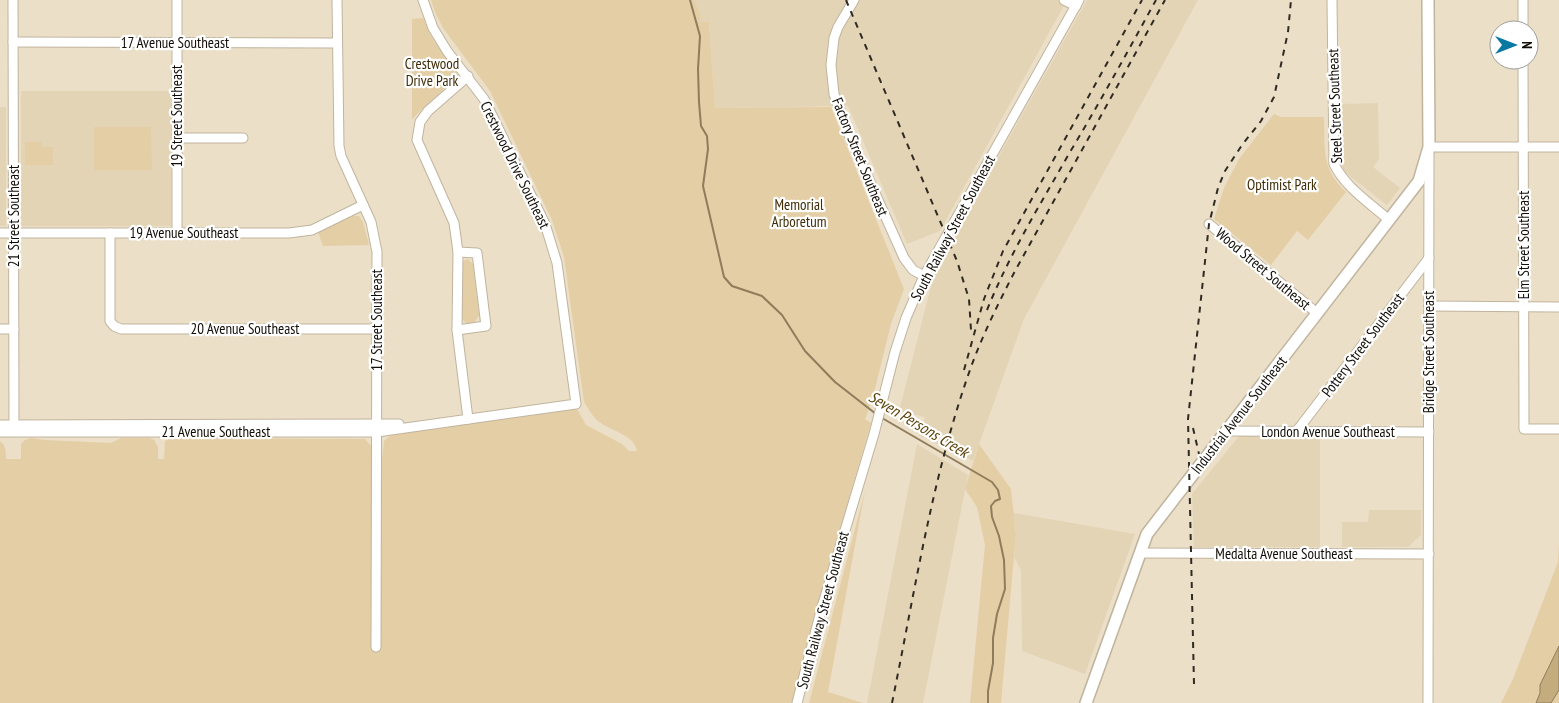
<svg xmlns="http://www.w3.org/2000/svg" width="1559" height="703" font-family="'PT Sans Narrow',sans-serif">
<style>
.built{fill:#e4d4b6}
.green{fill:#e4cea6}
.water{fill:#c5ac7f;stroke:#8f7c5b}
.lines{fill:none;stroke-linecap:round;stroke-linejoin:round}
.stream{stroke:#8f7c5b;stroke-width:2}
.minor-casing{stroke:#c0b49e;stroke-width:11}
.major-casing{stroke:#c0b49e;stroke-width:14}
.minor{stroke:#fff;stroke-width:9}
.major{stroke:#fff;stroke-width:11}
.rail{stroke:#302b22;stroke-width:2;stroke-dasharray:6 6;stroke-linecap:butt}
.labels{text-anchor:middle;stroke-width:4.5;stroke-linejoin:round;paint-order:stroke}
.street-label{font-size:15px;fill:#110d06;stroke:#fff}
.park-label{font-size:15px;fill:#3e2c06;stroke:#fff}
.water-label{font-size:16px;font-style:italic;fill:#5c4309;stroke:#fff}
</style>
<rect width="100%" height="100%" fill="#ecdfc8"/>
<g class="built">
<path d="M694,0H1067L940,231L907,244L848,106L715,108L709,22H699Z"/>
<path d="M1087,0H1198L1024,319L973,461L919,435L925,417L899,411L936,267Z"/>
<rect x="21" y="91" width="150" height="135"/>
<path d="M1378,103L1379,159L1373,167L1400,188L1387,205L1342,170L1341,104Z"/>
<rect x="0" y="107" width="6" height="119"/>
<path d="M1239,436L1320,437V547H1194L1192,494Z"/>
<path d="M917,444L968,475L923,703H867Z"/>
<path d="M1369,510H1421V535L1408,547H1342V522H1368Z"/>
<path d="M1014,513L1135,534L1085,674L1022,651L1021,570L1014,557L1016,534Z"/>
</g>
<g class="green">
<path d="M431,0H694L701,16L699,22H709L715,108L831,107L904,289L891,324L872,401L865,419L871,423L817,608L793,703H0V441C6,446 6,451 6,459H21V444L25,440L31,438L45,440L111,443L121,438H150L154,440L158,447V459H164L165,441L172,438L365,439L371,446L373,459H382L384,441L391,435L577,409L586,425L622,444L629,451H637C634,434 610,431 598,421C592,416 588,408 584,402L564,257L552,220L490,91L443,28L435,12Z"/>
<path d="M423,18C426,24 428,30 431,36C437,47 457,66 458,76L416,115L412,120V19Z"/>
<path d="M1274,114L1281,117H1324C1325,148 1321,169 1346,192L1308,240L1297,231L1271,265L1214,219L1224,188L1239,159Z"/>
<path d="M94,127H151L152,170H94Z"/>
<path d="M25,142H42V147H53V165H25Z"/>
<path d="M353,216H359L363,222L369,245L323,246L318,232Z"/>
<path d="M468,259L473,264L479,315L475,322C470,325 465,324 462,318V264L465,260Z"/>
<path d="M979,444L1011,489L1016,534L1001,703H970L985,545L977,507L965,489Z"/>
<path d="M865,491L828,692L863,703H809Z"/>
<path d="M1559,541V703H1501L1513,679L1558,562Z"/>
</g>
<path class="water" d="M1559,646V690L1551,703H1536L1540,693V685Z"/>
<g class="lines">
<g class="stream">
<path d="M690,0L700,36L698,69L699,102L701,126L707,136L708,149L703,186L724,277L732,286L762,296L782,315L805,351L835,382L876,414"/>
<path d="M882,418L992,482L998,490L1000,499L995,501L991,506L992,517L999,536L1004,560L1005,589L997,614L993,638V663L988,691V703"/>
</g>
<defs>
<g id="minor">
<path d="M13,0L14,430"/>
<path d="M177,0V233"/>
<path d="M337,0L339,146L341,156L371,222L377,252L376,647"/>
<path d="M854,0L838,27L834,38L831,65L834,94L849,135L904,258L913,270L924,276"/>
<path d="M1064,0L1076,6"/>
<path d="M1332,0L1334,164C1345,187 1370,203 1389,220"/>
<path d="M1523,0V30"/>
<path d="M13,42L337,43"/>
<path d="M1523,60L1524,429H1559"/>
<path d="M177,138H243"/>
<path d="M1209,224L1317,313"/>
<path d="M0,233H289L312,230L363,205"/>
<path d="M110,233V321L114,326L121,329H377"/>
<path d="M1429,306L1559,307"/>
<path d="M0,329H14"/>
<path d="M457,330L486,326L477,253L458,252"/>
<path d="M468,419L457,330L458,252L454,223L417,140L420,122L428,111L468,76"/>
<path d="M0,425L399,424"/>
<path d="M1226,431L1429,432"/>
<path d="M0,432H377L576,404L557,263L545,224L484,99L447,51L433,28L423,0"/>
<path d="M1296,432L1429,258"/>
<path d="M1140,553L1429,554"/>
<path d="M797,703L822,607L874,434L895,352L906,318L924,276L1079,0"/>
<path d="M1428,703L1429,147H1559"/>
</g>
<path id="major" d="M1086,703L1147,534L1419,181L1429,147L1428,0"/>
</defs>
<use href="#minor" class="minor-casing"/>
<use href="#major" class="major-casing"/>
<use href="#minor" class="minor"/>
<use href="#major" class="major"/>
<g class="rail">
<path d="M846,0L957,261L969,299L971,330"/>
<path d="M987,310C1010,253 1040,205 1070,152C1100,102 1128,51 1156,0"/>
<path d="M964,370L984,299L1003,251L1142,0"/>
<path d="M1193,428L1199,454"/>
<path d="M1194,684L1188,419L1209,224L1218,188L1225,171L1242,145L1261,121L1274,97L1288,32L1291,0"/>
<path d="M892,703C915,591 932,476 971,367C983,334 999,302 1015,271L1165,0"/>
</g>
</g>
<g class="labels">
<g class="street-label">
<text x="175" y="48">17 Avenue Southeast</text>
<text transform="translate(1335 106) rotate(-92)" y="5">Steel Street Southeast</text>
<text transform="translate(177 116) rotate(-90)" y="5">19 Street Southeast</text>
<text transform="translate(860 157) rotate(68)" y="5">Factory Street Southeast</text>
<text transform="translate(515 165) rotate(64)" y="5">Crestwood Drive Southeast</text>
<text transform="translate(14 216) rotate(-90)" y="5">21 Street Southeast</text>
<text transform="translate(953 228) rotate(-62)" y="5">South Railway Street Southeast</text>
<text x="184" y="238">19 Avenue Southeast</text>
<text transform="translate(1524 245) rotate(-90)" y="5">Elm Street Southeast</text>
<text transform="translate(1263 269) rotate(40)" y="5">Wood Street Southeast</text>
<text transform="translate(377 320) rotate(-90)" y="5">17 Street Southeast</text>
<text x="245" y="334">20 Avenue Southeast</text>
<text transform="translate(1363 345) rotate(-53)" y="5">Pottery Street Southeast</text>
<text transform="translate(1429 352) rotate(-90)" y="5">Bridge Street Southeast</text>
<text transform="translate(1239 415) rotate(-52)" y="5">Industrial Avenue Southeast</text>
<text x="216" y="437">21 Avenue Southeast</text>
<text x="1328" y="437">London Avenue Southeast</text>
<text x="1284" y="559">Medalta Avenue Southeast</text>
<text transform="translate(823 610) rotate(-75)" y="5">South Railway Street Southeast</text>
</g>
<g class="park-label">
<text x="432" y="69">Crestwood<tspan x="432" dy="17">Drive Park</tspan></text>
<text x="1282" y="190">Optimist Park</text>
<text x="799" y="210">Memorial<tspan x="799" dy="17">Arboretum</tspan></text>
</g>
<g class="water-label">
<text transform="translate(919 424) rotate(31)" y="6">Seven Persons Creek</text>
</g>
</g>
<g transform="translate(1514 45) rotate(90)"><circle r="24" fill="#ffffff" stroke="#a09e9b"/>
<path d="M0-4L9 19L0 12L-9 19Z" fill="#0978a2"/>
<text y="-8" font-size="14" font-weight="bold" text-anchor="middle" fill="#110d06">N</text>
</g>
</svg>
